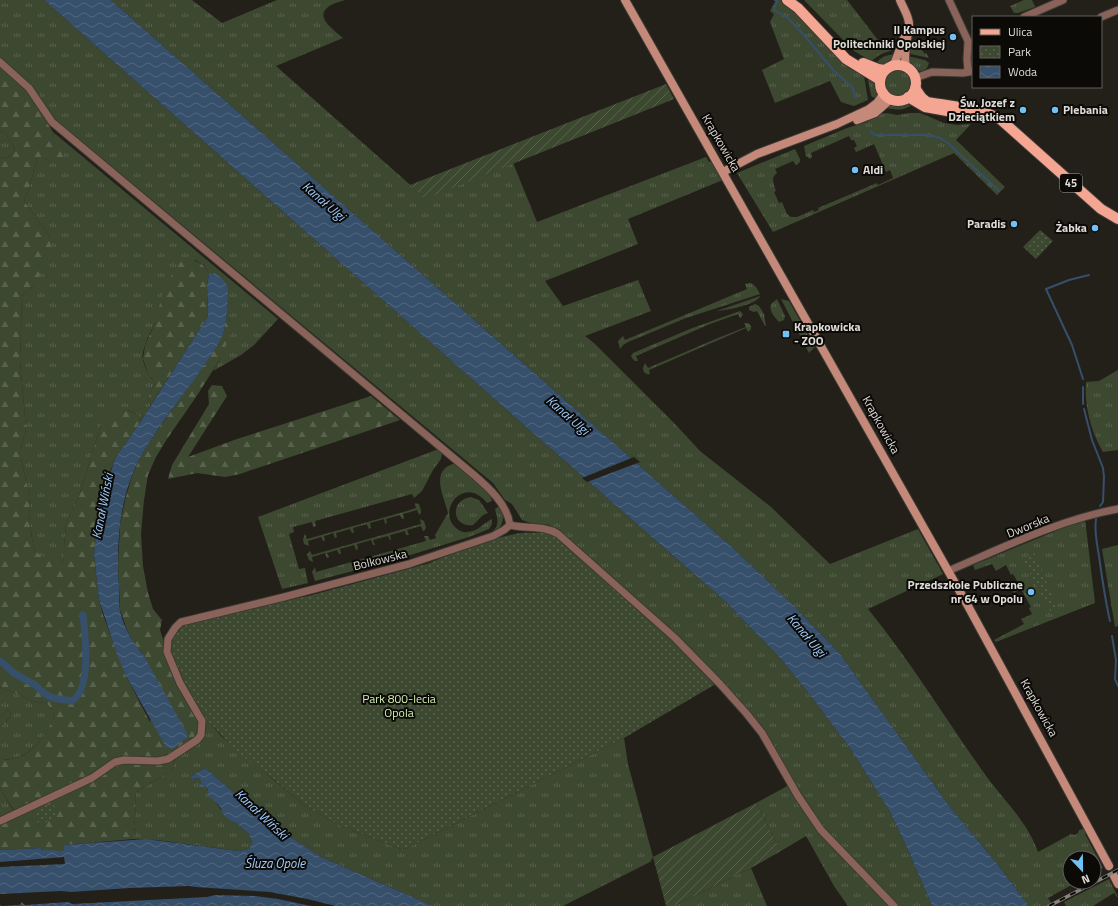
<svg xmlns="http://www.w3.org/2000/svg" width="1118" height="906" font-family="'Titillium Web',sans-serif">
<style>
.grass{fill:url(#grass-tufts)}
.forest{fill:url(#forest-firs)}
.park{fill:url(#park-dots)}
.garden{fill:url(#garden-furrows)}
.water{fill:url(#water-waves)}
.pier{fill:#23201a}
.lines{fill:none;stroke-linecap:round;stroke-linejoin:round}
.stream{stroke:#364f6a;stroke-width:2}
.canal{stroke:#364f6a;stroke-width:7}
.street-casing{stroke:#3d3a35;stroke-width:9}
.secondary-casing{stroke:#3d3a35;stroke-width:10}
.primary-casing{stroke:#3d3a35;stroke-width:12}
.street{stroke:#89635a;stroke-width:7}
.secondary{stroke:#c5897a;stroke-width:8}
.primary{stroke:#f4a693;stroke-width:10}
.rail-casing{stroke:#86837e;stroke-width:3.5}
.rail{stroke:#0b0a07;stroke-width:2;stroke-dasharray:6;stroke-linecap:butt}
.poi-dot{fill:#72c1f5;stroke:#0b0a07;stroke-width:1.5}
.labels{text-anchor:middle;stroke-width:4;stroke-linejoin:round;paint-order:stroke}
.shield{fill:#0b0a07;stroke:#9f9d99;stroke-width:1}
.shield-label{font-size:11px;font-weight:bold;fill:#dfdcd8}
.poi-label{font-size:12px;font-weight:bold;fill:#dfdcd8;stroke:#0b0a07;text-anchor:end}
.street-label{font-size:12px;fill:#dfdcd8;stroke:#0b0a07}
.park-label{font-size:12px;fill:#d3efb2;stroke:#0b0a07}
.water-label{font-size:13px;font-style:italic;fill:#9fcbfd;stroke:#0b0a07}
</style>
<defs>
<pattern id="grass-tufts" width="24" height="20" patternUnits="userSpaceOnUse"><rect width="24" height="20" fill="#3d4830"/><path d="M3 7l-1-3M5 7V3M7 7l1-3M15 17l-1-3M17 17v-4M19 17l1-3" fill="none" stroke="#59624d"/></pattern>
<pattern id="forest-firs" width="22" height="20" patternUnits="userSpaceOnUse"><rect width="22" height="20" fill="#3d4830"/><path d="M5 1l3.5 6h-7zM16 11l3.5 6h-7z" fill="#59624d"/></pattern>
<pattern id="park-dots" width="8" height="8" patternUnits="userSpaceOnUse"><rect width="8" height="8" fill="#3d4830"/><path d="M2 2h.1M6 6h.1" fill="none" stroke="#59624d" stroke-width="1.8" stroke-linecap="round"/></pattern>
<pattern id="garden-furrows" width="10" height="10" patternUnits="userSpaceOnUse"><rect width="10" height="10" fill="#3d4830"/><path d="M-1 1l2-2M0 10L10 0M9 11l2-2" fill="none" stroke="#59624d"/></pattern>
<pattern id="water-waves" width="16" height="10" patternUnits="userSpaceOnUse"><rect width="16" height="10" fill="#364f6a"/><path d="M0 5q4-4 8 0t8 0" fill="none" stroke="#53687f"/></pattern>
</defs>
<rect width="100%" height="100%" fill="#23201a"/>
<g class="grass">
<path d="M0,0H44L517,419L726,602L781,659L810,695L852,751L890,812L908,850L932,906H848L834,886L806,836L781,851L756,803L791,784L746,713L552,530L550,525L531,523L522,520L512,504L505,500L493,483L52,117L0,62Z"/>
<path d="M111,0H192L222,23L277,0H345C339,2 331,4 327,8C315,18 336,32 343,38L276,66L425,198L513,163L537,222L706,157L709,162L712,161L723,180L628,219L638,244L545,281L563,306L638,280L651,311L585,336L594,343L675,424L700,451L771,507L830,564L918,529L943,574L868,609C912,663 948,723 989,780C1006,802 1029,825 1038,852L1071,834L1075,835L1078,833L1079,830L1083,829L1087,833L1085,834L1103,868L1094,873V858H1070V882H1077L1048,898L1053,906H1029L998,865L950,807L840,654L791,603L733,548Z"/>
<path d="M776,0H781L790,6L834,53L849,68L864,76L868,100L854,106L841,102L830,81L775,103L762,70L784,59L770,22L774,14L770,11Z"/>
<path d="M804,0H847L881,44L897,42L893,50L881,54L871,61L854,51Z"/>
<path d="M1024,0H1032L1035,7L1018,13H1014L1010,6Z"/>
<path d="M915,40L918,42L923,48L921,49L925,54L926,53L929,58L911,54C908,50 908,45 911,41Z"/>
<path d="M896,54C890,65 887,66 875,66C879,57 886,55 896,54Z"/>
<path d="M907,56L925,60L929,63L927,68L923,71C913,71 910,65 907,56Z"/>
<circle cx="898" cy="83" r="13"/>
<path d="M870,76C876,83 879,88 877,98L872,97L871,95L868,80Z"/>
<path d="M907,103L913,104C905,111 896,110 886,108L891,105Z"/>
<path d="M886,113L897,115L910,113H920L944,123L957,125L971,124L956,140L1005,187L997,195L954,153L773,232L737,173L795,149L800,159V162L796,165L793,161L775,169L777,173C770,178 774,184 776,191L774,192L779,203L782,202L787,214L791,217H797L813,210L814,212L819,210L818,208L877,183L878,185L893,178L890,170L886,172L874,144L856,152L854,148L857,146L854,140H851L849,136L811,153L812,157L810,159L806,156L804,146L847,128L867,122L881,114Z"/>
<path d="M0,131L4,132L15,149C11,156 8,158 0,159Z"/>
<path d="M53,132L278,319L254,345L241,355L213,371L220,359L231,322L226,317L228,302L215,273L209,274L204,265L195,260C183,278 139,340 143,360C145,369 151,377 155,384L149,395L148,401L151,405L141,421L138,415L126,409L102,422L78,499L66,523L64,548V559L60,564H54L44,558L35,551L32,539L29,514L30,497L21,459V449L26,429L20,361L22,296L35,284L50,237L24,201L29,189L37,158H44L50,162L54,138Z"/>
<path d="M751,283L756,287L760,294L686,318L628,342L623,345L620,349L618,341L623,336L625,340L747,289L745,284Z"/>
<path d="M760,296C756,305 727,310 717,311Z"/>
<path d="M777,299L785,316L784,320L779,322C774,316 769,312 771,304Z"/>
<path d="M781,299L789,301L815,347L809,353Z"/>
<path d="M755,304L759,306L764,314L766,326H765L757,311L754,312L749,310V307Z"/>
<path d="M740,311L743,314L741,318H740L738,314L710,324L636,356L638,361H635L632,358L631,356L633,353L690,329Z"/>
<path d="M744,323H748L751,326V329L748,332L746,328L649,370L650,374C646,375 643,372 643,368L645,363L648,368L718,338L746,327Z"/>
<path d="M1118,370V450L1103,452C1091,432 1084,405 1086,382L1099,381Z"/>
<path d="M438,448L442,453L441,459L433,470L422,491L414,498L412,494L315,521L316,526L313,527L312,522L293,527L294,532L289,534L299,569L305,568L308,583L282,589L258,517L436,450Z"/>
<path d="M453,464H457L489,492L492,501L487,503C464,474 436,511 456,528C459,531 464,533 467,532C478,532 483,523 492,519V524L489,529L469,537L394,560L315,581L312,572L315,567L316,572L426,541L424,536H428L430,540L436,538L435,535L448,513C444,497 430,471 453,464Z"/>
<path d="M471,497L479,500L488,513L483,515L473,525C452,528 449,500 471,497Z"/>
<path d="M415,503L419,504L421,510V513L419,515L417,510L403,514L404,519H402L400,515L386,519L387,523L385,524L384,519L370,523L371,528L369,529L367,524L353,528L354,533H352L350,529L336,533L337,537L335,538L333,533L324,536L325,541H323L321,537L308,541L309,546L304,544L303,539L305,534L307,539L407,511L416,508Z"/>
<path d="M499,506L504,515C501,527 501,529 490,534C500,526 498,520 495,509Z"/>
<path d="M420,519L424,521L426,528L424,531H423L421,526L407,530L409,535H406L405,531L390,535L391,540H390L388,536L373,540L375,545H373L371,540L357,544L358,549L356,550L354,545L340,549L341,554H339L337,550L327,553L329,557L327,558L325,553L312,557L313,562L309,560L307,554L310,551L312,555L414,526L421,524Z"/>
<path d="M1085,519L1095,603L996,642L994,640L1024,624L1021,619L1032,614L1029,608L1031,607L1021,589L1014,593L1011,588L1019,584L1013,574L1011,575L1006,565L996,571L992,564L975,570L973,565Z"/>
<path d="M1118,545V626L1115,627L1102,549Z"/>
<path d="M0,686C3,690 7,690 12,692C26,697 30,702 46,703L53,711L54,720C40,742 32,758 2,760L0,757V727L11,716L10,710L6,711L0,716Z"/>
<path d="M202,721L212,725L221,736L305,806L339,825L403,850L624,738L628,764L653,857L650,862L563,906H433L321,857L274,826L205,768L190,777L192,779L199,778L203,783L199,785L201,788L205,786L215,802L230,821L236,823L249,834L252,842L249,849L239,851L157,840L134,839L136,792L172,770L176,755Z"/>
<path d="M0,788L14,812L0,818Z"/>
<path d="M751,868L767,906H674Z"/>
<path d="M1109,879L1118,897H1117L1114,893L1093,906H1066L1064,902Z"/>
</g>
<g class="forest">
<path d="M0,62L15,75L38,104L41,113L53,132L54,138L64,155L57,162H50L44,158H37L29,189L24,201L50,237L51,248L49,259L35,284L22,296L20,361L26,429L21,449V459L30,497L29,514L32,539L35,551L54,564H60L64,559V548L66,523L78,499L102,422L110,414L126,409L138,415L141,421L116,457L108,476L99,503L94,554L99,600L103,615L126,676L150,722L159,686L144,656L135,645L127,630L120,610L118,564L120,525L125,500L132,476L139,460L149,442L215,349L224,331L226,317L231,322L232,331L220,359L198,394L167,439L156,457L148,475L144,500L141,534L143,566L148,593L153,609L162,620L160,630L165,645L202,721L201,735L176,755L172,770L136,792L134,839L64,845V851H41L40,848L0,850V818L14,811L0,788V757L3,760C32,758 40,742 54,719L53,711L46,703C30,702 26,697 12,692C7,690 3,690 0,686V159C8,158 11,156 15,149L4,132L0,131Z"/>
<path d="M182,260C196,260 203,261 209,274L207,285L208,316L151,405L148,401L149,395L155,384L147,370L143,359L145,345L155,323L163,292L173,273Z"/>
<path d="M212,385L222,386L227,396L188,457L237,439L371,396L400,420L240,474L225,477L197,473L168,479L172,465L209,404L208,391Z"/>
<path d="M10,710L11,716L0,727V716L6,711Z"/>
</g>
<g class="park">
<path d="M1040,230L1053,241L1036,259L1023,247Z"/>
<path d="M552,530L719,682L624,738L403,850L339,825L305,806L272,778L236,751L212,725L202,721L170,662V645L176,634L183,626L194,621L312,595L430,563C457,551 487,540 515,534C528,531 541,535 552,530Z"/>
<path d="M1035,553L1057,608L1050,611L1022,559Z"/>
<path d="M51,804L56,807L57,818L47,822H36L34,814L38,807Z"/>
</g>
<g class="garden">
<path d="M666,84L674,99L425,199L410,185Z"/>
<path d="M756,803L781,851L751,868L674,906H666L653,857Z"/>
</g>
<g class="water">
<path d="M44,0H111L733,548L791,603L840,654L950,807L998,865L1029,906H932L908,850L890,812L852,751L810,695L781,659L726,602L517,419Z"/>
<path d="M215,273C220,277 225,280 227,286C230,294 226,323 224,331C219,346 209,358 201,370C180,400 156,428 139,460C119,499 116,544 119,587C119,595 119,604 120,611C124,628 133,643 144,656L188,735L186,738L172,749L166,747L126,676L117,654L99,600L94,554L99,503L116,457L141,421L208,316L207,285L209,274Z"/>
<path d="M205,768L274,826L321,857L433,906H336L307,899L270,892L196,887L189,886L130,888L71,892L61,891L0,894V867L65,864L64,857L0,862V850L41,848V851C47,848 56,852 64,851V845L146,839L239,851L249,849L252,842L249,834L236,823L230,821L222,813L221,808L207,794L208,790L205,786L201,788L199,785L202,783L199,778L192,779L190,777Z"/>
<path d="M215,895L255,896L278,899L311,906H0V901V905L2,906L19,905L21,904V902L25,905L68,902L72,904L207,897Z"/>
</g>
<path class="pier" d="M634,457L640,462L587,482L582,478Z"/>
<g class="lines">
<g class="stream">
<path d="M775,0L777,1L774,10L789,19L804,35L834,71L852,87L856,98"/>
<path d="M870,131L875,135H928L940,138L948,143L999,191"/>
<path d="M1083,379L1072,345L1046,289L1069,280L1089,275"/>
<path d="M1083,387V404"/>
<path d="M1084,409L1092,440L1103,468L1104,477L1103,502L1100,506"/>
<path d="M1096,519C1094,531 1097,544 1099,556C1102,578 1105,599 1110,621"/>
<path d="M1112,636L1116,660L1115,679L1118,686"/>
</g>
<path class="canal" d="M0,661L14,673L35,685L45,694L53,698L72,701C92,689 85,634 83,615"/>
<defs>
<g id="street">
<path d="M949,0L968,41L967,59L968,72"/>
<path d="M1024,17L1063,0"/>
<path d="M1101,17L1118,10"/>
<path d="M0,62L29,88L52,122L474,475C489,488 507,504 510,525L504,530L493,536L409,564L284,597L181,622L175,628L168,639L167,652L180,683L202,721L201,735L197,740L168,759L158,761L124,760L115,762L92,778L0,821"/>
<path d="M915,78L932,72L963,73L973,71"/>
<path d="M510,525C526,529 544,525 558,534L675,638L720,684L746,713L762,733L798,796L821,830L894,906"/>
<path d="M948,571C1002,548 1061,519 1118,509"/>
</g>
<g id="secondary">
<path d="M625,0L968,606L1109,866"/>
<path d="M900,0C903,8 909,16 909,24C908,39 903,52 906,67"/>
<path d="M892,65L895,62L904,38"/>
<path d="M857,120L875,113L891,99"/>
<path d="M723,172L757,154L837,124L869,109L877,103L884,93"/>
<path d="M1114,876L1118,884"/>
</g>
<g id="primary">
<path d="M787,0L798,8L846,59L880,80"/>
<path d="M863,63L878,69L885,70"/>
<circle cx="898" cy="83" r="18"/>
<path d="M915,88L922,98L927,102C954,107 974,106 1000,119L1101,209L1118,219"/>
<path d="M908,97L925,107L975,116"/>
</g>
</defs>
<use href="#street" class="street-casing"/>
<use href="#secondary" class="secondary-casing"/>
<use href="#primary" class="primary-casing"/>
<use href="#street" class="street"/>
<use href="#secondary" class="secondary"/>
<use href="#primary" class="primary"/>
<defs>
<path id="rail" d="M1049,906L1118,870"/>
</defs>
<use href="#rail" class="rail-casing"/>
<use href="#rail" class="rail"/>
</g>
<g class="poi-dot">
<circle cx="953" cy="37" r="4"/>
<circle cx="1023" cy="110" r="4"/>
<circle cx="1055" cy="110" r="4"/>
<circle cx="855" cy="170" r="4"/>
<circle cx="1014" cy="224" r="4"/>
<circle cx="1095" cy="228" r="4"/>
<rect x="782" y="330" width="8" height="8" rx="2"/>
<circle cx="1031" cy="592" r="4"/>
</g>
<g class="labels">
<rect class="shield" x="1060" y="174" width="22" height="18" rx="3"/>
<g class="shield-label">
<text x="1071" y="187">45</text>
</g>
<g class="poi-label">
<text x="945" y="34">II Kampus<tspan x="945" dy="14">Politechniki Opolskiej</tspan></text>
<text x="1015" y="107">Św. Jozef z<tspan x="1015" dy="14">Dzieciątkiem</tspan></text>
<text x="1063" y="114" text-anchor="start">Plebania</text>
<text x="863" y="174" text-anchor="start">Aldi</text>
<text x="1006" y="228">Paradis</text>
<text x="1087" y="232">Żabka</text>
<text x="794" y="331" text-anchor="start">Krapkowicka<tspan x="794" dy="14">- ZOO</tspan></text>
<text x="1023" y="589">Przedszkole Publiczne<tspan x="1023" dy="14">nr 64 w Opolu</tspan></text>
</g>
<g class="street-label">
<text transform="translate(721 143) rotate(60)" y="4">Krapkowicka</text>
<text transform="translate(881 425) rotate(61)" y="4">Krapkowicka</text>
<text transform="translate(1028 526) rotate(-22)" y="4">Dworska</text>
<text transform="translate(380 560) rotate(-14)" y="4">Bolkowska</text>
<text transform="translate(1039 708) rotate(61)" y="4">Krapkowicka</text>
</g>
<g class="park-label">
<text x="399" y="703">Park 800-lecia<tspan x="399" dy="14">Opola</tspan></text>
</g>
<g class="water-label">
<text transform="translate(324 201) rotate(41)" y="5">Kanał Ulgi</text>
<text transform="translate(568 415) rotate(41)" y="5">Kanał Ulgi</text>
<text transform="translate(102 506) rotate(-79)" y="5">Kanał Wiński</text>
<text transform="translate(807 635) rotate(50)" y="5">Kanał Ulgi</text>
<text transform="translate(262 814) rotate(43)" y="5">Kanał Wiński</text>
<text x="275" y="868">Śluza Opole</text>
</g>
</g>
<rect x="972" y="16" width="130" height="72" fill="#0b0a07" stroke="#605e5b"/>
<rect x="980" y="29" width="20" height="6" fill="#f4a693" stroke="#605e5b"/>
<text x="1008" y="36" font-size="12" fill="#dfdcd8">Ulica</text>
<rect x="980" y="46" width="20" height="12" fill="url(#park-dots)" stroke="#605e5b"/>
<text x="1008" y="56" font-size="12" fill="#dfdcd8">Park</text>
<rect x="980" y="66" width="20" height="12" fill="url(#water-waves)" stroke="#605e5b"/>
<text x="1008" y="76" font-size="12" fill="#dfdcd8">Woda</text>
<g transform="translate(1082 870) rotate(158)"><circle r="19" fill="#0b0a07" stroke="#605e5b"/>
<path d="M0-3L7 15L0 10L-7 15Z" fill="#72c1f5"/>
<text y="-6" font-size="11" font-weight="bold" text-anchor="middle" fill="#dfdcd8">N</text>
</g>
</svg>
